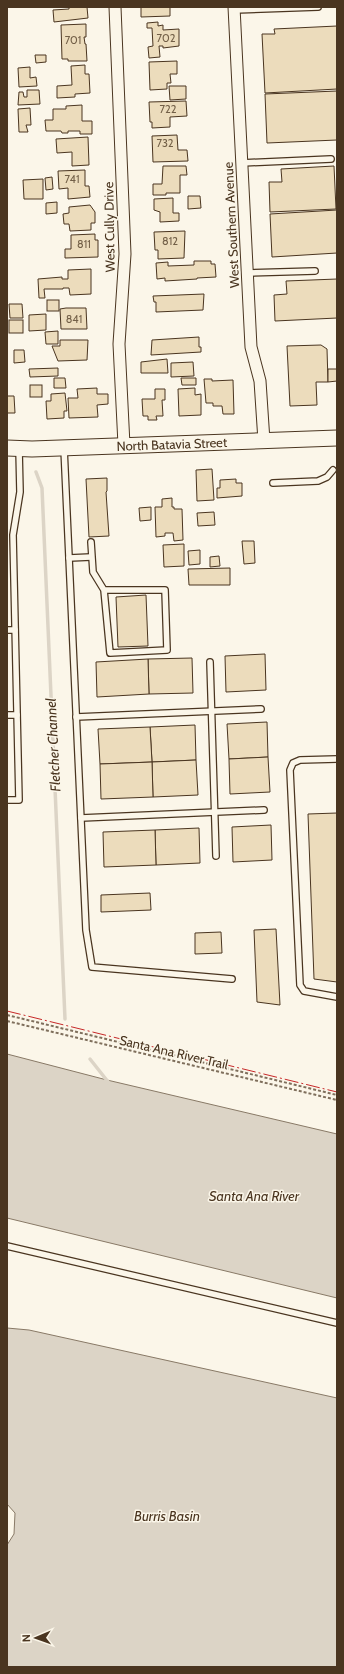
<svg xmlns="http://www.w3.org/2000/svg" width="344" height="1674" font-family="Cabin,sans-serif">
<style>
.water{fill:#dcd4c6;stroke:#887966}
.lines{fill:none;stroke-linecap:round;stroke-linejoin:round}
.stream{stroke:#dcd4c6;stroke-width:3.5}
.building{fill:#ecdcbc;stroke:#4a3520}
.lane-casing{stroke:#4a3520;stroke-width:8}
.street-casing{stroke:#4a3520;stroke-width:13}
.secondary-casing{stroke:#4a3520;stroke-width:17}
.path{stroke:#7f6f5c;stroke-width:2;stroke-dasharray:3 2;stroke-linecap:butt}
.lane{stroke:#fbf6e9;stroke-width:5.5}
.street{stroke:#fbf6e9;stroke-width:11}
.secondary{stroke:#fbf6e9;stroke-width:15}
.power{stroke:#c62828;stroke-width:1;stroke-dasharray:14 3 2 3;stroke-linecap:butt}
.labels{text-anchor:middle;stroke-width:3;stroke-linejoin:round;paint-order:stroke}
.number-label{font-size:11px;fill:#725f47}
.street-label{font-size:13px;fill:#4a3520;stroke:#fbf6e9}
.water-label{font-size:14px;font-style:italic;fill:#4a3520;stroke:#fbf6e9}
</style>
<rect width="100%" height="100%" fill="#fbf6e9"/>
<g class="water">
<path d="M7,1054L107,1080L337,1134V1298L7,1218Z"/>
<path d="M7,1328L29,1330L337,1398V1667H7V1545L14,1534L15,1513L7,1504Z"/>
</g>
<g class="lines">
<g class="stream">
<path d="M36,472L42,488L65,1019"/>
<path d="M90,1059L109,1083"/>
</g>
</g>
<g class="building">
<path d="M69,7H87L88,18L54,22L53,10L69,9Z"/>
<path d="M141,7H170V16L141,17Z"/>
<path d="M158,22V26L163,25V30L179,29V46L163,48V46H159L160,57L149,58L148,47L153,46L152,28H147V23Z"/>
<path d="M86,24V37H84L85,44H86L87,61H68V59H62L61,25Z"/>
<path d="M337,26V89L265,93L262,34H275L274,29Z"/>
<path d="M35,55H46V62L36,63Z"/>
<path d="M177,61V74H170L171,83H167V89L150,90L149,62Z"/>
<path d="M85,65V74H89L90,93L75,94V97L57,98V86L72,85L71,66Z"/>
<path d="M30,67V78L36,77L37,86L19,87L18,68Z"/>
<path d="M169,86H186V99L170,100Z"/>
<path d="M27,90H39L40,104L18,105L19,92H23L24,97H27Z"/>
<path d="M337,91V140L267,143L265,94Z"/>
<path d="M186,101L187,116L170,117V127L152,128V122H150L149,102Z"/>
<path d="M82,105V121H92V134H80V131H68V133H62L61,131H46L45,120H53V109H66V106Z"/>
<path d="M30,108L31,125H26L28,132H19L18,109Z"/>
<path d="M177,135L178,150H187L188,161L153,162L152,136Z"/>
<path d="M88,137L89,165L72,166V152L57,153L56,139Z"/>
<path d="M163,166H186L187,175H180V193H166V195H153V184H162Z"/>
<path d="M334,166L336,209L270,212L269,182H282L281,169Z"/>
<path d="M85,170V186H89L90,197L68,199V188L59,189L58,171Z"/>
<path d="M52,177L53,189L46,190L45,178Z"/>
<path d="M43,179V199H24L23,180Z"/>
<path d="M188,196H200L201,208L188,209Z"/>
<path d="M173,198V213H179V221L160,222V212L154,210V199Z"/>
<path d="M57,202V213L46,214V203Z"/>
<path d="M90,205L95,212V223H91V230L70,231L69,224H64L63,214L69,213V207Z"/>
<path d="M337,210V253L272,257L270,214Z"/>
<path d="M185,231L184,258L158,259V250H155L154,232Z"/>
<path d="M95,234V240H98V257L65,258V249H71V235Z"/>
<path d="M194,261H211V264H215L216,277L197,278V279L165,281V278L157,279L156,263L168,262V266L194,265Z"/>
<path d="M91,269V294L70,295L69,288H63V289H44L45,298H39L38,279L62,277V279H68V270Z"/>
<path d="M337,279V318L275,321L274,295L287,294L286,281Z"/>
<path d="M204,294L203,310L156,312V302H154L153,296Z"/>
<rect x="47" y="300" width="12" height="11"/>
<path d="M9,304H22L23,318H10Z"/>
<path d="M66,308H86L87,329H61L60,309Z"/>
<path d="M46,314V330L29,331V315Z"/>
<rect x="9" y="320" width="14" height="13"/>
<path d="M58,331V344H46L45,332Z"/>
<path d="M199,337V347H201V352L151,355L152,340Z"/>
<path d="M60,340H88L87,360L58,361L52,346H60Z"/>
<path d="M321,345L327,349L328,382H316L317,405L290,406L287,346Z"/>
<path d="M14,350H24L25,362L14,363Z"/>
<path d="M167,359L168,373H141V362Z"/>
<path d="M193,362L194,376L171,377V363Z"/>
<path d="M58,368V376L30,377L29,369Z"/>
<path d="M328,369H337V381L328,382Z"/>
<path d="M54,378H65L66,388H54Z"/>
<path d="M181,378H196V385H182Z"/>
<path d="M204,379H212V381L233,380L234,414H223L222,406H213V403H206Z"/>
<rect x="30" y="385" width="12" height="12"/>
<path d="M97,388V394H108V404L97,405L98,417L69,418L68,398H78L77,389Z"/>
<path d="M195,388V395L201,394V415L179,416L178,389Z"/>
<path d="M155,389H165V400H162L163,416H156L157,420H148V416H143L142,399H155Z"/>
<path d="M65,393L67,411H64V418L47,419L46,401H51V394Z"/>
<path d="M7,396H14L15,413H7Z"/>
<path d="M212,469L214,500L197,501L196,470Z"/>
<path d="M107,478V491L106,492L109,536L89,537L86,479Z"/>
<path d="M236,479V483H242V496L217,498V488H220V480Z"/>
<path d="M172,498V507H174V509H182L183,540L174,541L173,533H165V536L156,537L155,507H162V499Z"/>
<path d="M151,507V520L140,521L139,508Z"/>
<path d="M214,512L215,525L198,526L197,513Z"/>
<path d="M242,541H254L255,563L244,564Z"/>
<path d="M184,544V566L164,567L163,545Z"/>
<path d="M200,550V564L189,565L188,551Z"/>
<path d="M219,556L220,566L210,567V557Z"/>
<path d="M230,568V585H189L188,569Z"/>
<path d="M146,595L148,646L118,647L116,597Z"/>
<path d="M265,654L266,690L226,692L225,656Z"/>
<path d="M192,658L193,693L149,694L148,659Z"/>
<path d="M148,659L149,694L97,697L96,662Z"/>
<path d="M267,722L268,757L229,759L227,724Z"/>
<path d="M195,725L196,760L152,762L150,727Z"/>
<path d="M150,727L152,762L100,764L98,729Z"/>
<path d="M268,757L270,792L230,794L229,759Z"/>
<path d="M196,760L198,795L153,797L152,762Z"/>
<path d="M152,762L153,797L101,799L100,764Z"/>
<path d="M337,813V982L314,979L308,814Z"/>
<path d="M271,825L272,860L233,862L232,827Z"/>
<path d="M199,828L200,863L156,865L155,830Z"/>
<path d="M155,830L156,865L104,867L103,832Z"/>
<path d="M150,893L151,910L101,912V895Z"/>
<path d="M276,929L280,1005L257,1002L254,930Z"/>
<path d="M221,932L222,953L195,954V933Z"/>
</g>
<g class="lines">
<defs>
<g id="lane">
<path d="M234,10L318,7"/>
<path d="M242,163L331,159"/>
<path d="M247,273L315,271"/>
<path d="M64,448L86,930L92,967L232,979"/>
<path d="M273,483L318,481L327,477L333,470"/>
<path d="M91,542L93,572L104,590L110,653L167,650L165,590H104"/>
<path d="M69,558L91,557"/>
<path d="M7,630H15"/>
<path d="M210,662L216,856"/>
<path d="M7,715H17"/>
<path d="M76,717L261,709"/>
<path d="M337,759L300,760L293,763L290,770L300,985L304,991L337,997"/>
<path d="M7,800H19L13,535L20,492L19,449"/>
<path d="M81,818L264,810"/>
<path d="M7,1246L337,1323"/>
</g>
<g id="street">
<path d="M115,7L125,254L119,344L124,445"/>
<path d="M234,7L251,347L260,381L264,441"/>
</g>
<g id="secondary">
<path id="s1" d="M7,448L32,449L337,438"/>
</g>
</defs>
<use href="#lane" class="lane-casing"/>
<use href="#street" class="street-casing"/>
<use href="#secondary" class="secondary-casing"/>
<g class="path">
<path d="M127,7H137"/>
<path d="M7,1015L337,1095"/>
<path d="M7,1021L337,1100"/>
</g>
<use href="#lane" class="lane"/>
<use href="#street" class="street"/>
<use href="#secondary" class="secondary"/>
<path class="power" d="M7,1011L337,1092"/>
</g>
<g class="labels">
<g class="number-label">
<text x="166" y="42">702</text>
<text x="73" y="44">701</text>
<text x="168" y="113">722</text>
<text x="165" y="147">732</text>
<text x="72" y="183">741</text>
<text x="170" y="245">812</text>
<text x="84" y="248">811</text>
<text x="74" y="323">841</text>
</g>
<g class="street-label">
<text transform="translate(231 225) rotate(-93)" y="5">West Southern Avenue</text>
<text transform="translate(109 227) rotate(-91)" y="5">West Cully Drive</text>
<text dy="5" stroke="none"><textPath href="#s1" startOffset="165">North Batavia Street</textPath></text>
<text transform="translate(174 1052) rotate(13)" y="5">Santa Ana River Trail</text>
</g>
<g class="water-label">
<text transform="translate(53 745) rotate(-93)" y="5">Fletcher Channel</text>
<text x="254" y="1201">Santa Ana River</text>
<text x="167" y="1521">Burris Basin</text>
</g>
</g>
<rect width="344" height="1674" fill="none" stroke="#4a3520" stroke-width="16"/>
<g transform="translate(36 1638) rotate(268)" stroke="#fbf6e9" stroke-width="3" paint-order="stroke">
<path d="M0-3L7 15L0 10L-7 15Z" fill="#4a3520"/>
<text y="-6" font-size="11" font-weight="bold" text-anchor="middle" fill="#4a3520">N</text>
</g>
</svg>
